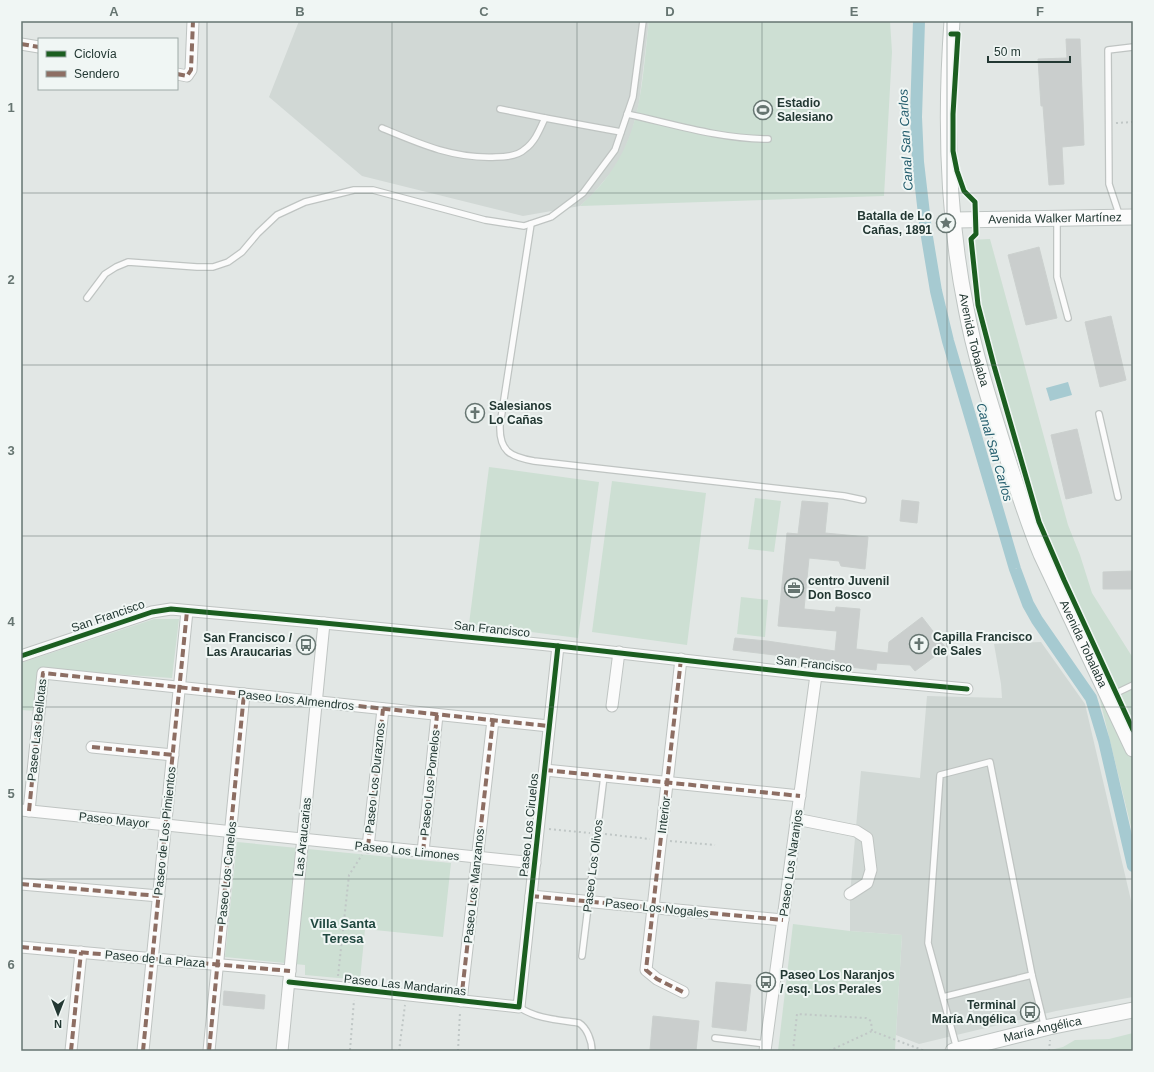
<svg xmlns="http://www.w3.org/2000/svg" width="1154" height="1072" font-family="Arial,sans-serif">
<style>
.built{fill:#d1d8d5}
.green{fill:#cddfd3}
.water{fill:#a6cad1}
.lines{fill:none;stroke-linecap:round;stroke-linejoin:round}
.canal{stroke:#a6cad1;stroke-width:12}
.building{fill:#cacecd;stroke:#cbd0ce}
.lane-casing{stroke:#bfc4c2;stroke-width:8}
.street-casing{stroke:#bfc4c2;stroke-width:13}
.secondary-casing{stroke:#bfc5c3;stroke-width:17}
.path{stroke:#c0c7c6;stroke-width:2;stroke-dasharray:2 3;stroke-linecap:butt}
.lane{stroke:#fbfbfb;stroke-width:5.5}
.street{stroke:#fbfbfb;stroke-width:11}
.secondary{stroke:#fbfbfb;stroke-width:15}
.quiet{stroke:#8d6e63;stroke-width:4;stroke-dasharray:8 4;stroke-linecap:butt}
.cycleway-casing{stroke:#f0f6f4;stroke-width:8}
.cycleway{stroke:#1b5e20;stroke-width:5}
.grid{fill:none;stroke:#667571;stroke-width:1;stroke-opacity:0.55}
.labels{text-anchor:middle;stroke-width:4;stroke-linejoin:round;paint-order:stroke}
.poi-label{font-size:12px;font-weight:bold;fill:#233833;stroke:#f0f6f4;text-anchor:start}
.street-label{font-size:12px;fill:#233833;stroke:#f0f6f4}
.water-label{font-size:13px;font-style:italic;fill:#235d6d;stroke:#f0f6f4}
.neighbourhood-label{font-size:13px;font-weight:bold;fill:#214840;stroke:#f0f6f4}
.neatline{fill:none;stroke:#667571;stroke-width:1.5}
.grid-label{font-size:13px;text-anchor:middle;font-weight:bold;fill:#667571}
</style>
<rect width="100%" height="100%" fill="#e2e7e5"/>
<g class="built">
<path d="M299,21H649L639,103L632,131L621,158L613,170L592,195L580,206L523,216L362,176L269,97Z"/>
<path d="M1041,642L1085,704L1133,909V997L1056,1011L919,1044L896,1035L902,935L850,931V894L861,771L920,778L927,696L1002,698L1001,684L994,644Z"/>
</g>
<g class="green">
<path d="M649,21H890L892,52L884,196L580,206C642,151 640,97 649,21Z"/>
<path d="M990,239L1068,525L1080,555L1092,593L1133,658V736L1064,587L1036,523L976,315L969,240Z"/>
<path d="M489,467L599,482L578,638L469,624Z"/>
<path d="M612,481L706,493L687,645L592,632Z"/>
<path d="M755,498L781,501L774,552L748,549Z"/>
<path d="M741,597L768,600L765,637L737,634Z"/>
<path d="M154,619H179L172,678L39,669L35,711L21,710V663Z"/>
<path d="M1099,696H1102L1133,760V835Z"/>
<path d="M237,842L451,863L443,937L365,929L360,980L305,975V965L225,957Z"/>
<path d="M793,924L850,931L902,935L895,1050L892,1051H778Z"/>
<path d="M1133,1033V1045L1131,1051H1046L1063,1047L1075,1040L1109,1039Z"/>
</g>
<path class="water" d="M1068,382L1072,395L1050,401L1046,388Z"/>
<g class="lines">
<path class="canal" d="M919,21L916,117L918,162L926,231L936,291L948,341L1015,569L1028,604L1037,620L1091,698L1104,741L1133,866"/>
</g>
<g class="building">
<path d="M1066,39H1080L1084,145L1062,147L1064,184L1049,185L1043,106H1041L1038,59L1067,58Z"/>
<path d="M1039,247L1057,318L1026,325L1008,255Z"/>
<path d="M1111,316L1126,380L1100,387L1085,322Z"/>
<path d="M1077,429L1092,493L1066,499L1051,435Z"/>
<path d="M902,500L919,502L917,523L900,521Z"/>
<path d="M802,501L828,503L825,533L868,537L865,569L841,566L839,561L809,558L804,609L835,612L836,607L860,609L856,649L888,653L889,642L922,617L946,648L915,671L910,665L877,663L876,670L841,666V663L733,650L735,638L767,641L835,651L837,631L778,626L787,533L798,534Z"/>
<path d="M1133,571V589H1103V572Z"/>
<path d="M716,982L751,985L746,1031L712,1027Z"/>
<path d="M224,991L265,995L264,1009L223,1005Z"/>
<path d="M653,1016L699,1021L696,1051L650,1050Z"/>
</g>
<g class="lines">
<defs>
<g id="lane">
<path d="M500,109L545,118L621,132"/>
<path d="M627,114C673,124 720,139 768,139"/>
<path d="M382,128C420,144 454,159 496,157C506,157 518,156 525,149C535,142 540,129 545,118"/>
<path d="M1120,217L1109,184L1108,50L1133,47"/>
<path d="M1057,220V277L1068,318"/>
<path d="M531,224L500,425C499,451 510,457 534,461L844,496L863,500"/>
<path d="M87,298L105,274L116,267L128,262L197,267H213L228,262L242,252L258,233L277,215L305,202L354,190H373L485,220L524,226L551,217L583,193L615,150L633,97L643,21"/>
<path d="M1099,414L1118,497"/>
<path d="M1110,696L1133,685"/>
<path d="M582,956L604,776"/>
<path d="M1032,975L1045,1028"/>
<path d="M943,997L1032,975L990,762L940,775L928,943L957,1049"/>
<path d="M519,1007C536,1019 559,1020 579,1023C587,1028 592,1041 592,1051"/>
<path d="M715,1038L766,1044"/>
</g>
<g id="street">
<path d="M21,44L39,47"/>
<path d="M177,74L187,76L191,70L193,21"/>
<path d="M21,656L152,612L171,609L324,623L558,646L816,675L967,689"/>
<path d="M681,659L646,970L657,979L683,992"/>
<path d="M612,706L619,652"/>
<path d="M92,747L173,755"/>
<path d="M545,770L800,796"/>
<path d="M21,810L535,863"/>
<path d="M29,811L43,673L549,726"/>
<path d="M796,819L856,831L867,838L871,870L867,883L850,894"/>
<path d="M368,847L383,709"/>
<path d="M423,852L437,715"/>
<path d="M21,884L159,896"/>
<path d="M531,896L783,920"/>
<path d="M21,947L290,971"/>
<path d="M289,982L519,1007L558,646"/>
<path d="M461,1001L493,720"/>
<path d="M71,1051L81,952"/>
<path d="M143,1051L187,611"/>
<path d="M209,1051L244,694"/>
<path d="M282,1051L324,623"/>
<path d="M765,1051L816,675"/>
</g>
<g id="secondary">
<path id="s1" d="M952,21C945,116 947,214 966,308C975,357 991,406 1006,454C1017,487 1027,521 1041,554L1133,749"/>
<path id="s2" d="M954,220L1133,217"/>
<path id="s3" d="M953,1051L1049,1027L1133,1010"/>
</g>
</defs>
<use href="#lane" class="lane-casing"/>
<use href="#street" class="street-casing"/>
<use href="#secondary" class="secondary-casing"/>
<g class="path">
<path d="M1116,123L1133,122"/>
<path d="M549,829L590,833"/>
<path d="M605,834L650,839"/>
<path d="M670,841L715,845"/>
<path d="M338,976L349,875L362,855"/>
<path d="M350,1050L354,1000"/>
<path d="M399,1051L405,1005"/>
<path d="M458,1051L460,1012"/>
<path d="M793,1051L797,1014L866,1018L871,1021L872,1031"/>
<path d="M829,1051L872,1031L925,1051"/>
<path d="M1049,1051L1050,1040"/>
</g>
<use href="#lane" class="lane"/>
<use href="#street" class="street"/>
<use href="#secondary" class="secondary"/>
<g class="quiet">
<path d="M21,44L39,47"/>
<path d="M177,74L187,76L191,70L193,21"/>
<path d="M681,659L646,970L657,979L683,992"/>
<path d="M92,747L173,755"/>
<path d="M545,770L800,796"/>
<path d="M29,811L43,673L549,726"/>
<path d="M368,847L383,709"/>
<path d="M423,852L437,715"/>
<path d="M21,884L159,896"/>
<path d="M531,896L783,920"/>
<path d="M21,947L290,971"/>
<path d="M461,1001L493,720"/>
<path d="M71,1051L81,952"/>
<path d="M143,1051L187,611"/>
<path d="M209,1051L244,694"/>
</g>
<defs>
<g id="cycleway">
<path d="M951,34H958L953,114V151L957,171L964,191L975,202L976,234L971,239L978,305L994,366L1039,522L1064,580L1133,730"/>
<path d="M21,656L152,612L171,609L324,623L558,646L816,675L967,689"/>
<path d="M289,982L519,1007L558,646"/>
</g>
</defs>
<use href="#cycleway" class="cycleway-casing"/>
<use href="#cycleway" class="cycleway"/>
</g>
<path class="grid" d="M207,21V1051M392,21V1051M577,21V1051M762,21V1051M947,21V1051M21,193H1133M21,365H1133M21,536H1133M21,707H1133M21,879H1133"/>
<defs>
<symbol id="stadium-ring" viewBox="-11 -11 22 22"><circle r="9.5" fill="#f0f6f4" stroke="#667571" stroke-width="1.5"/><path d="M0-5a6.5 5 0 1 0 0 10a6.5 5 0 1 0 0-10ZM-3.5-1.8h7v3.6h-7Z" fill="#667571"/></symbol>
<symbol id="sight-ring" viewBox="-11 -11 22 22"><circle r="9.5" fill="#f0f6f4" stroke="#667571" stroke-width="1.5"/><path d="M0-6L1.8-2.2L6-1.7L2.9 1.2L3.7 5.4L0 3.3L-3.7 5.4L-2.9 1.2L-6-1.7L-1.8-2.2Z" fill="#667571"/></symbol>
<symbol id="church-ring" viewBox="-11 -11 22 22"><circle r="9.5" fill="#f0f6f4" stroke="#667571" stroke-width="1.5"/><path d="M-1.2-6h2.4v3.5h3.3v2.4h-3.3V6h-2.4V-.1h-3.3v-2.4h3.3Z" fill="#667571"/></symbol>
<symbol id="office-ring" viewBox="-11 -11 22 22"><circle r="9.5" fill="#f0f6f4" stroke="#667571" stroke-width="1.5"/><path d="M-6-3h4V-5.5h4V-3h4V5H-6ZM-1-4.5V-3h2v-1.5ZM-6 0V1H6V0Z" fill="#667571"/></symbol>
<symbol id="bus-ring" viewBox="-11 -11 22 22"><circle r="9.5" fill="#f0f6f4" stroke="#667571" stroke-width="1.5"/><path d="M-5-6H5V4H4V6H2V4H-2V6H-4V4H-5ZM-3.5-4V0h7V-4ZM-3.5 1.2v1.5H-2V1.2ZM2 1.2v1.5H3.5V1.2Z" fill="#667571"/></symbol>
</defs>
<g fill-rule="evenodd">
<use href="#stadium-ring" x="752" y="99" width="22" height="22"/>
<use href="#sight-ring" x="935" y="212" width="22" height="22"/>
<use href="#church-ring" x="464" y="402" width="22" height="22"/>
<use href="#office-ring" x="783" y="577" width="22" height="22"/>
<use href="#church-ring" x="908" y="633" width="22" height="22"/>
<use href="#bus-ring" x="295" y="634" width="22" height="22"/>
<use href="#bus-ring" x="755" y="971" width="22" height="22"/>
<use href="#bus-ring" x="1019" y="1001" width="22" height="22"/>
</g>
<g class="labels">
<g class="poi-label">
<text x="777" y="107">Estadio<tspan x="777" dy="14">Salesiano</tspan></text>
<text x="932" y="220" text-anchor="end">Batalla de Lo<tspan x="932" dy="14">Cañas, 1891</tspan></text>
<text x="489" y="410">Salesianos<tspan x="489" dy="14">Lo Cañas</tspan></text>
<text x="808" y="585">centro Juvenil<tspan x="808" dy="14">Don Bosco</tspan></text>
<text x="933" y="641">Capilla Francisco<tspan x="933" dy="14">de Sales</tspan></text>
<text x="292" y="642" text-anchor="end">San Francisco /<tspan x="292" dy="14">Las Araucarias</tspan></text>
<text x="780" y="979">Paseo Los Naranjos<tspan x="780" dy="14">/ esq. Los Perales</tspan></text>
<text x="1016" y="1009" text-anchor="end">Terminal<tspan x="1016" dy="14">María Angélica</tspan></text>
</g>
<g class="street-label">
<text dy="4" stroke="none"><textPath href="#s2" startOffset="101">Avenida Walker Martínez</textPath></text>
<text dy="4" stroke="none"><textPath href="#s1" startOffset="321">Avenida Tobalaba</textPath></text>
<text transform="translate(108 616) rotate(-19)" y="4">San Francisco</text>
<text transform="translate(492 629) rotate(6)" y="4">San Francisco</text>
<text dy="4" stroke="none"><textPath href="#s1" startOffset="645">Avenida Tobalaba</textPath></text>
<text transform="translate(814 664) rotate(6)" y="4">San Francisco</text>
<text transform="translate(296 700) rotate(6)" y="4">Paseo Los Almendros</text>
<text transform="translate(37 730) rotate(-84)" y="4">Paseo Las Bellotas</text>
<text transform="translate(375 778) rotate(-84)" y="4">Paseo Los Duraznos</text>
<text transform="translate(430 783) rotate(-84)" y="4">Paseo Los Pomelos</text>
<text transform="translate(664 815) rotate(-83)" y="4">Interior</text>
<text transform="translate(114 820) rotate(6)" y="4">Paseo Mayor</text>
<text transform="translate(529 825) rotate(-84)" y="4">Paseo Los Ciruelos</text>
<text transform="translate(165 831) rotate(-84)" y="4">Paseo de Los Pimientos</text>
<text transform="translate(303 837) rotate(-84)" y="4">Las Araucarias</text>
<text transform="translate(407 851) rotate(6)" y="4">Paseo Los Limones</text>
<text transform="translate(791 863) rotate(-82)" y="4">Paseo Los Naranjos</text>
<text transform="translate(593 866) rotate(-83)" y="4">Paseo Los Olivos</text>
<text transform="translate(227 873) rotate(-84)" y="4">Paseo Los Canelos</text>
<text transform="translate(474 886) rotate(-84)" y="4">Paseo Los Manzanos</text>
<text transform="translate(657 908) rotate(6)" y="4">Paseo Los Nogales</text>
<text transform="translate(155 959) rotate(5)" y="4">Paseo de La Plaza</text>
<text transform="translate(405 985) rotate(6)" y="4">Paseo Las Mandarinas</text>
<text dy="4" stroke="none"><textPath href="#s3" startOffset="92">María Angélica</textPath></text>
</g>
<g class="water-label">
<text transform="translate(905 140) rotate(-93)" y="5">Canal San Carlos</text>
<text transform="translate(995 452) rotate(74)" y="5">Canal San Carlos</text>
</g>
<g class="neighbourhood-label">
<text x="343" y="928">Villa Santa<tspan x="343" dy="15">Teresa</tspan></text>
</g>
</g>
<rect width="1154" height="1072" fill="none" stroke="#f0f6f4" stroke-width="44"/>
<rect x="38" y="38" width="140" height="52" fill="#f0f6f4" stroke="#9eaaa7"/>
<rect x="46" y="51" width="20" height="6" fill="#1b5e20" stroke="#9eaaa7"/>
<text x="74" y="58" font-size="12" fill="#233833">Ciclovía</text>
<rect x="46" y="71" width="20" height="6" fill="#8d6e63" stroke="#9eaaa7"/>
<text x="74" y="78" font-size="12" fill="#233833">Sendero</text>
<g transform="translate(58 1014) rotate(180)" stroke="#f0f6f4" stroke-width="3" paint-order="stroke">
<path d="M0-3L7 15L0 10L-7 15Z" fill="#233833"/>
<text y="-6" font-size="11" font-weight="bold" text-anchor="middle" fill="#233833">N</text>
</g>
<path d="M988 56v6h82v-6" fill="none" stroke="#233833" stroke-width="2"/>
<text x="994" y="56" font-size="12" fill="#233833" stroke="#f0f6f4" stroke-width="3" paint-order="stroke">50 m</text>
<rect x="22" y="22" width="1110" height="1028" class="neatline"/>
<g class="grid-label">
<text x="114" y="16">A</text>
<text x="300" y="16">B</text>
<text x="484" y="16">C</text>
<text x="670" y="16">D</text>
<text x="854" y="16">E</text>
<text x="1040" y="16">F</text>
<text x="11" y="112">1</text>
<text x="11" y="284">2</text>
<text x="11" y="455">3</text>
<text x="11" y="626">4</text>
<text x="11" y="798">5</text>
<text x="11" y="969">6</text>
</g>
</svg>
